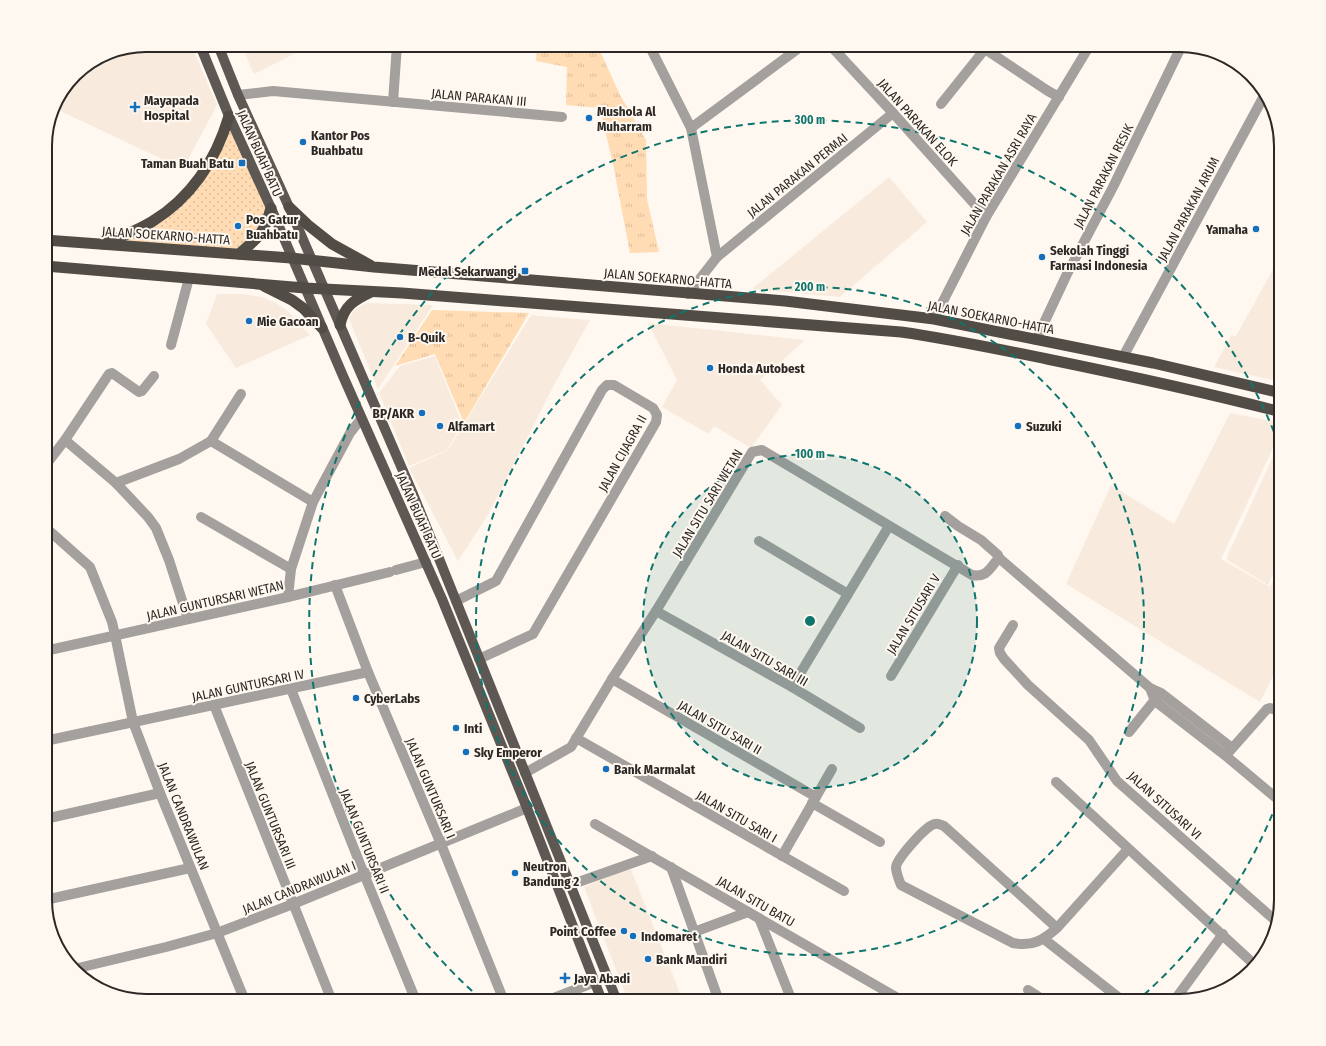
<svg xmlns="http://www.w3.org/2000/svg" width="1326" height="1046" font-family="'Fira Sans Condensed',sans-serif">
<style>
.built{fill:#f8ebdd}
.grass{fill:url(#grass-tufts)}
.park{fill:url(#park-dots)}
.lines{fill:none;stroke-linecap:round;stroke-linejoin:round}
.minor{stroke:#a3a09d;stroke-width:10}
.tertiary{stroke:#a3a09d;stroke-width:10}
.primary{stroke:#5d5853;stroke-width:10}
.trunk{stroke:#514c46;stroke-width:11}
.ring{fill:none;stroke:#0f766e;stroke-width:2;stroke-dasharray:7 5}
.poi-dot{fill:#156fbc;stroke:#fff8f0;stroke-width:1.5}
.labels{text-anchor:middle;stroke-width:4;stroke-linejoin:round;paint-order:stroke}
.street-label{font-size:13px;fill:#2b2825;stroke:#fff8f0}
.poi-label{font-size:13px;font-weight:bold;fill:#2b2825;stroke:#fff8f0;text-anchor:start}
.rim{fill:none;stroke:#2b2825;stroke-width:2}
.centre{fill:#0f766e;stroke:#fff8f0;stroke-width:2}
.ring-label{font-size:12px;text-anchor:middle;font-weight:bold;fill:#0f766e;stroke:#fff8f0;stroke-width:4;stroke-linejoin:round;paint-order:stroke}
</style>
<defs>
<pattern id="grass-tufts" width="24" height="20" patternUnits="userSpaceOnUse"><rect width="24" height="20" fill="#ffdcb4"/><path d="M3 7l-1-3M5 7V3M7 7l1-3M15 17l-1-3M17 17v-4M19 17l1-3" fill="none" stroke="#dbbd9b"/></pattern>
<pattern id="park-dots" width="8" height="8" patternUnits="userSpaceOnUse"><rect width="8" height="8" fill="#ffdcb4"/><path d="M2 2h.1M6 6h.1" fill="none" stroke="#dbbd9b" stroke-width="1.8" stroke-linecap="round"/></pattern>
</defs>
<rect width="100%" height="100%" fill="#fff8f0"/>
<g class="built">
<path d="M146,45H191L217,105L183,169L54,108L56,101L79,70L108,53Z"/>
<path d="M241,45H312L254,74Z"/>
<path d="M889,177L927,222L840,297L752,289Z"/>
<path d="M1281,255V382L1214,367L1231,335L1236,336Z"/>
<path d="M217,294H244L262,297L276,303L289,312L310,335L236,368L206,324Z"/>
<path d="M366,303L433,305L378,389L349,319L354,310Z"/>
<path d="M531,315L590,320L554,385L488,515L458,561L409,468L448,450Z"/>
<path d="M648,323L805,340L760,380L782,405L751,448L714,426L709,434L662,407L677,380Z"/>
<path d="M435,356L462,424L447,450L409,466L379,393L400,366Z"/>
<path d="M1230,413L1281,423V431L1221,559L1270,587L1281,566V660L1260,702L1066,584L1111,485L1174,524Z"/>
<path d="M1281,439V558L1268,585L1226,559Z"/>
<path d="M630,867L683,1001H628L584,887Z"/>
</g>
<g class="grass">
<path d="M537,45H600L601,53L620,95L646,140L647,199L659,252L630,253L613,164L600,108L566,105L567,67L536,61Z"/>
<path d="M432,310L529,313L464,423L435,354L395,366Z"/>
</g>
<path class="park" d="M233,119L270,210L260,227L249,241L231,252L108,244L182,201Z"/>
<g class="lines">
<g class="minor">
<path d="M649,45L691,128L717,257"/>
<path d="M830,45L893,113L986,217"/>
<path d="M979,45L1048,91L1059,97"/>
<path d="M238,95L273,91L562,117"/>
<path d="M393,102L397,45"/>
<path d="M941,104L985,49"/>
<path d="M691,128L803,45"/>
<path d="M688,294L717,257L893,113"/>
<path d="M934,319L986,217L1090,45"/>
<path d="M1036,340L1067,274L1113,187L1182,45"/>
<path d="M171,345L189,278"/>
<path d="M1123,357L1265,94"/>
<path d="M65,440L116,483L148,517L156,528L169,560L188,619"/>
<path d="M211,441L313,502"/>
<path d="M45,466L65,440L109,374L112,373L139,392L142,391L154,376"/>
<path d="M116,483L179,459L211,441L241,394"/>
<path d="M945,516L958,526L981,540L998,555L999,558L1150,688L1161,693L1232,748"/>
<path d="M201,517L291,569"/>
<path d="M45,527L90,567L112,622L115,635L133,722L160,793L245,1001"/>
<path d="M759,541L848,594"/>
<path d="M335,585L368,672L441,844L504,1001"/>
<path d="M288,597L291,569L313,502L350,433L361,419"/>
<path d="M456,601L496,581L602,390L607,385H614L653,408L657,415L656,422L533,634L479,659"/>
<path d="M656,611L792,687L860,728"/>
<path d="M1013,625L999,648L1000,653L1004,659L1028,685L1089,740L1117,781L1277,922"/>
<path d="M891,676L958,565"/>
<path d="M612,679L816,797"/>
<path d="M792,687L889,526"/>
<path d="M1150,688L1155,701L1226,756L1281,802"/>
<path d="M291,689L364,874L416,1001"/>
<path d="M214,705L332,1001"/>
<path d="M1129,732L1158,696"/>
<path d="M576,738L844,891"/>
<path d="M45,741L368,672"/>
<path d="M1228,753L1267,709L1270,708L1281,712"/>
<path d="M525,773L571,747L612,679L656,611L752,452L762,450L972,575C988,578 990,567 999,558"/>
<path d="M1056,782L1256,966"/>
<path d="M812,803L880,842"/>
<path d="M45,819L160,793"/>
<path d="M595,824L903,1001"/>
<path d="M782,856L832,769"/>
<path d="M671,867L719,1001"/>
<path d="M570,885L652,856"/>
<path d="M45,900L190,868"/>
<path d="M759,918L792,1001"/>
<path d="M1057,928L944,826C941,825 938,823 935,824C926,825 897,859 896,867C896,873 899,880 901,885L1013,943C1033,947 1043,940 1057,928L1128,849"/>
<path d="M694,932L748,912"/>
<path d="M1044,939L1123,1001"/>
<path d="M74,969L166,947L217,933L293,904L527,808"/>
<path d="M1028,990L1045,1001"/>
<path d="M546,1001L595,982"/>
<path d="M1174,1001L1223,934"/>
</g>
<g class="tertiary">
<path d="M396,570L426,562"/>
<path d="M45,651L288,597L390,572"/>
</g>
<g class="primary">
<path d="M200,45L229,116L271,208L343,376L442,599L527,808L602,1001"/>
<path d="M218,45L238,95L289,207L413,494L617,1001"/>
</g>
<g class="trunk">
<path d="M289,207L308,225L332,244L370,265"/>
<path d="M45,240L291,258L374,267L785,301L934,319L1153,363L1281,393"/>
<path d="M103,244C120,237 137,231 153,221C193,196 216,160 229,116"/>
<path d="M239,254C259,237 264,234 271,208"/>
<path d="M45,266L305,288L402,293L901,332C950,339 998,349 1047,359C1125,375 1204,392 1281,412"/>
<path d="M264,286L292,300L303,308L322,328"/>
<path d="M340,325C344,306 354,300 371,292"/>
</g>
</g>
<circle cx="810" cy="621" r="167" fill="#0f766e" fill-opacity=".12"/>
<g class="ring">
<circle cx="810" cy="621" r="167"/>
<circle cx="810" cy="621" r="334"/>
<path d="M1281 792A501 501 0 0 1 1139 999M481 999A501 501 0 1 1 1281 450"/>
</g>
<g class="poi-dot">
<path d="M133 101h4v4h4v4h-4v4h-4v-4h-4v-4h4z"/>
<circle cx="589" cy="118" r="4"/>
<circle cx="303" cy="142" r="4"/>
<rect x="238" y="159" width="8" height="8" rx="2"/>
<circle cx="238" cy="226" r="4"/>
<circle cx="1256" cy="229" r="4"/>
<circle cx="1042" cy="257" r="4"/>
<rect x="521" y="267" width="8" height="8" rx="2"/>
<circle cx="249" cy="321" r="4"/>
<circle cx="400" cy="337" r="4"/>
<circle cx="710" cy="368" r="4"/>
<circle cx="422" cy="413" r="4"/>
<circle cx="440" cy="426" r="4"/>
<circle cx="1018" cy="426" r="4"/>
<circle cx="356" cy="698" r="4"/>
<circle cx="456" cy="728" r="4"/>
<circle cx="466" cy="752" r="4"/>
<circle cx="606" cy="769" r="4"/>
<circle cx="515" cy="873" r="4"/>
<circle cx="624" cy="931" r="4"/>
<circle cx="633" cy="936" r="4"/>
<circle cx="648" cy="959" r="4"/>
<path d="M563 972h4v4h4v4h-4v4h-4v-4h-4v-4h4z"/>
</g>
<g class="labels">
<g class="street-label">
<text transform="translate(479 97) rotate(5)" y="5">JALAN PARAKAN III</text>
<text transform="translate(918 122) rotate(48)" y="5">JALAN PARAKAN ELOK</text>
<text transform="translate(260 153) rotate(66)" y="5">JALAN BUAH BATU</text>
<text transform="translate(998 174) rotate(-60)" y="5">JALAN PARAKAN ASRI RAYA</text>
<text transform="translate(797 175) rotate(-39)" y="5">JALAN PARAKAN PERMAI</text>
<text transform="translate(1103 176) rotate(-63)" y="5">JALAN PARAKAN RESIK</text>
<text transform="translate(1188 209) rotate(-62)" y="5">JALAN PARAKAN ARUM</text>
<text transform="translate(166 235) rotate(4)" y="5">JALAN SOEKARNO-HATTA</text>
<text transform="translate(668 278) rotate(5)" y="5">JALAN SOEKARNO-HATTA</text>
<text transform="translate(991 317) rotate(11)" y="5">JALAN SOEKARNO-HATTA</text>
<text transform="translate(622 453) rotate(-61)" y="5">JALAN CIJAGRA II</text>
<text transform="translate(707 503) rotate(-59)" y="5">JALAN SITU SARI WETAN</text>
<text transform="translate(419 515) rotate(66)" y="5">JALAN BUAH BATU</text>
<text transform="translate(215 600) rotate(-13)" y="5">JALAN GUNTURSARI WETAN</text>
<text transform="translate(913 614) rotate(-59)" y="5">JALAN SITUSARI V</text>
<text transform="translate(765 658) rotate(30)" y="5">JALAN SITU SARI III</text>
<text transform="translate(248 685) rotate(-12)" y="5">JALAN GUNTURSARI IV</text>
<text transform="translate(720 727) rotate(30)" y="5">JALAN SITU SARI II</text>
<text transform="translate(431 788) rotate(67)" y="5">JALAN GUNTURSARI I</text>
<text transform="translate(1165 805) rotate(42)" y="5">JALAN SITUSARI VI</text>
<text transform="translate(271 815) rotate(68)" y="5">JALAN GUNTURSARI III</text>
<text transform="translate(184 816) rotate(68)" y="5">JALAN CANDRAWULAN</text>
<text transform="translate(737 816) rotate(30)" y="5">JALAN SITU SARI I</text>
<text transform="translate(365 841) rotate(68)" y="5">JALAN GUNTURSARI II</text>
<text transform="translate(299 887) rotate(-22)" y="5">JALAN CANDRAWULAN I</text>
<text transform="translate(756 901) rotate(30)" y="5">JALAN SITU BATU</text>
</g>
<g class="poi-label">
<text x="144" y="105">Mayapada<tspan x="144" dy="15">Hospital</tspan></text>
<text x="597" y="116">Mushola Al<tspan x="597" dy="15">Muharram</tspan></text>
<text x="311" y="140">Kantor Pos<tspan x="311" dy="15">Buahbatu</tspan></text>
<text x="234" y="168" text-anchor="end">Taman Buah Batu</text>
<text x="246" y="224">Pos Gatur<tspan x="246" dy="15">Buahbatu</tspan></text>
<text x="1248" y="234" text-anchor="end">Yamaha</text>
<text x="1050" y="255">Sekolah Tinggi<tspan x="1050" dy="15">Farmasi Indonesia</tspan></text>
<text x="517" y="276" text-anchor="end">Medal Sekarwangi</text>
<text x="257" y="326">Mie Gacoan</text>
<text x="408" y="342">B-Quik</text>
<text x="718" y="373">Honda Autobest</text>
<text x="414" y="418" text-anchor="end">BP/AKR</text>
<text x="448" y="431">Alfamart</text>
<text x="1026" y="431">Suzuki</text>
<text x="364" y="703">CyberLabs</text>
<text x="464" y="733">Inti</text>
<text x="474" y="757">Sky Emperor</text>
<text x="614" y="774">Bank Marmalat</text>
<text x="523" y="871">Neutron<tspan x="523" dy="15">Bandung 2</tspan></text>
<text x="616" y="936" text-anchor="end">Point Coffee</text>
<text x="641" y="941">Indomaret</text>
<text x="656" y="964">Bank Mandiri</text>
<text x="574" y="983">Jaya Abadi</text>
</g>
</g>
<path d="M0 0H1326V1046H0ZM146 52H1180A94 94 0 0 1 1274 146V900A94 94 0 0 1 1180 994H146A94 94 0 0 1 52 900V146A94 94 0 0 1 146 52Z" fill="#fff8f0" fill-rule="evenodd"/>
<path class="rim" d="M146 52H1180A94 94 0 0 1 1274 146V900A94 94 0 0 1 1180 994H146A94 94 0 0 1 52 900V146A94 94 0 0 1 146 52Z"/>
<circle cx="810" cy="621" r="6" class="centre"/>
<g class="ring-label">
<text x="810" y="124">300 m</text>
<text x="810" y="291">200 m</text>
<text x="810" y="458">100 m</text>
</g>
</svg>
